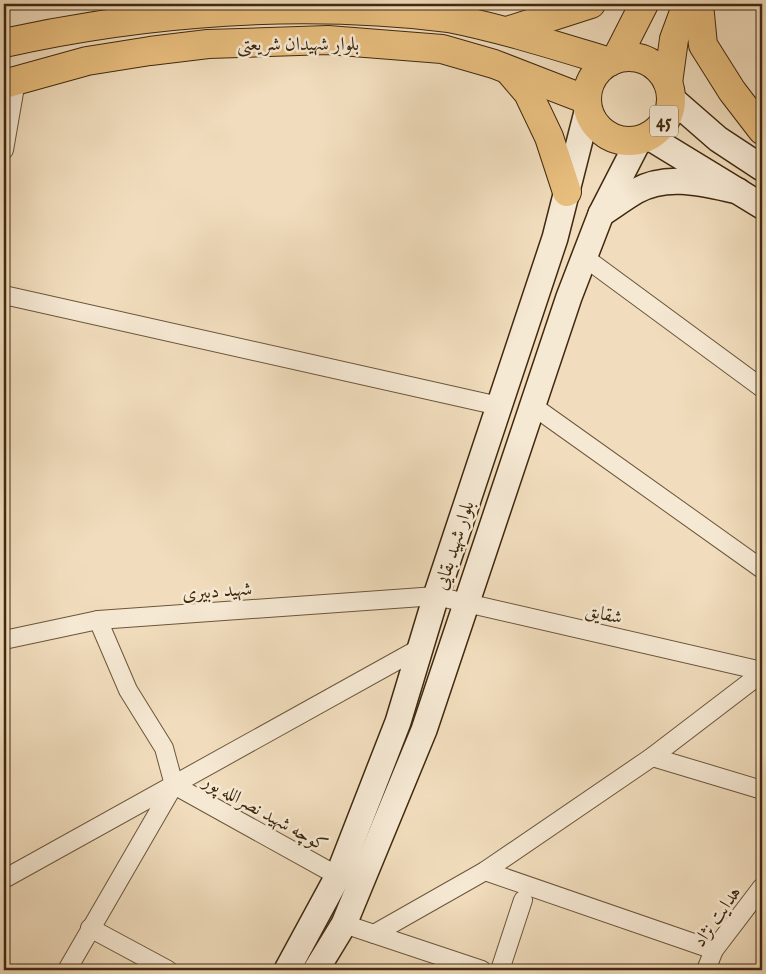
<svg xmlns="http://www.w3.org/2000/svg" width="766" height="974" font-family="'IM FELL English',Amiri,serif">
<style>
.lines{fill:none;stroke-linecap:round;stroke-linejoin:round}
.street-casing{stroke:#6c563a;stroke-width:20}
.secondary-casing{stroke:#40290e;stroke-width:28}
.primary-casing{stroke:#40290e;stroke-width:30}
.highway-casing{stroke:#40290e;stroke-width:30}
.street{stroke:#f6e9d4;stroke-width:18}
.secondary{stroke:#f6e9d4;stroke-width:25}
.primary{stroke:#e8be7e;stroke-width:28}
.highway{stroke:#e8be7e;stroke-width:28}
.labels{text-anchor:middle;stroke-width:5;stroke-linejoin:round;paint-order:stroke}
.shield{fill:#f6e9d4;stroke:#776349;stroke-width:1}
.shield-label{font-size:18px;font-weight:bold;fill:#40290e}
.street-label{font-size:19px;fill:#40290e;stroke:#f6e9d4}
</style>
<rect width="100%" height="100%" fill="#f1ddbd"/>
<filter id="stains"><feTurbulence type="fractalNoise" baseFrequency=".004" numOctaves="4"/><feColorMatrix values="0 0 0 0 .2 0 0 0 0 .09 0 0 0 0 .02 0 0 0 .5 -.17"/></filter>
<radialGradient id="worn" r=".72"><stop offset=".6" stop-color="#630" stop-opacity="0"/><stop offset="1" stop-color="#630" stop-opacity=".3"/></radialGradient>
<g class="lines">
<defs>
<g id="street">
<path d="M4,150L16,81"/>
<path d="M584,257L762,388"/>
<path d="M4,295L499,406"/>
<path d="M533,406L762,569"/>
<path d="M4,640L98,620L436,596L762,671"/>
<path d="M652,757L762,790"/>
<path d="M174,785L338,876"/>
<path d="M485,871L714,950"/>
<path d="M4,879L420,648"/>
<path d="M344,924L374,934L485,871L652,757L762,673"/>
<path d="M90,928L168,970"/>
<path d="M374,934L482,970"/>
<path d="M67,970L174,785L164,748L128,690L98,620"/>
<path d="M500,970L523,900"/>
<path d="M706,970L714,950L762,887"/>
</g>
<g id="secondary">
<path d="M671,98L718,139L762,168"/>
<path d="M649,137L762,206"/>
<path d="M601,214C612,207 624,198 636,191C668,173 705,184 738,191"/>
<path d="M287,970L338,876L398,722L436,596L555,238L588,108"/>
<path d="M316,970L344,924L424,730L569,297L601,214L639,140"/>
</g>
<g id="primary">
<path d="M4,43C149,11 302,0 449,18C504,29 557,46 610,62"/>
<path d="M510,72L528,93L549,137L567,192"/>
<path d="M4,84L87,61L150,51L208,44L328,40L442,49L494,64L587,100"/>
</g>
<g id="highway">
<path d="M699,4L703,45L732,91L762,130"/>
<path d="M507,31L591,4"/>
<circle cx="629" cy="99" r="42"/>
<path d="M616,59L644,4"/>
<path d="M668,83L674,39L687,4"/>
</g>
</defs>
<use href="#street" class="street-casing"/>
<use href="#secondary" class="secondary-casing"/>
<use href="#primary" class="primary-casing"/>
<use href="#highway" class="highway-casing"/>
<use href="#street" class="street"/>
<use href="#secondary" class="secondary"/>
<use href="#primary" class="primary"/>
<use href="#highway" class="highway"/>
</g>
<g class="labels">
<rect class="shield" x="650" y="105.5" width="28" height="31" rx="4"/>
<g class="shield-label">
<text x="664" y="127">45</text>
</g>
<g class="street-label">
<text x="298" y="50">بلوار شهیدان شریعتی</text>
<text transform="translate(453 545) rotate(-72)" y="7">بلوار شهید بقایی</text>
<text transform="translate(217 590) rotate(-4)" y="7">شهید دبیری</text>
<text transform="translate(604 613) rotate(13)" y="7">شقایق</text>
<text transform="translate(266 812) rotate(29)" y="7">کوچه شهید نصرالله پور</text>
<text transform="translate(716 916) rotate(-55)" y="7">هدایت نژاد</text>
</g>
</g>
<rect width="766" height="974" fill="none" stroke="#f1ddbd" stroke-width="20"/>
<rect x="5" y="5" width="756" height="964" fill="none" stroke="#40290e" stroke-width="2.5"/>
<rect x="10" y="10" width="746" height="954" fill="none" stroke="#40290e"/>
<rect width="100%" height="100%" filter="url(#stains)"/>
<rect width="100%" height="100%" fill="url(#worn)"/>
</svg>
